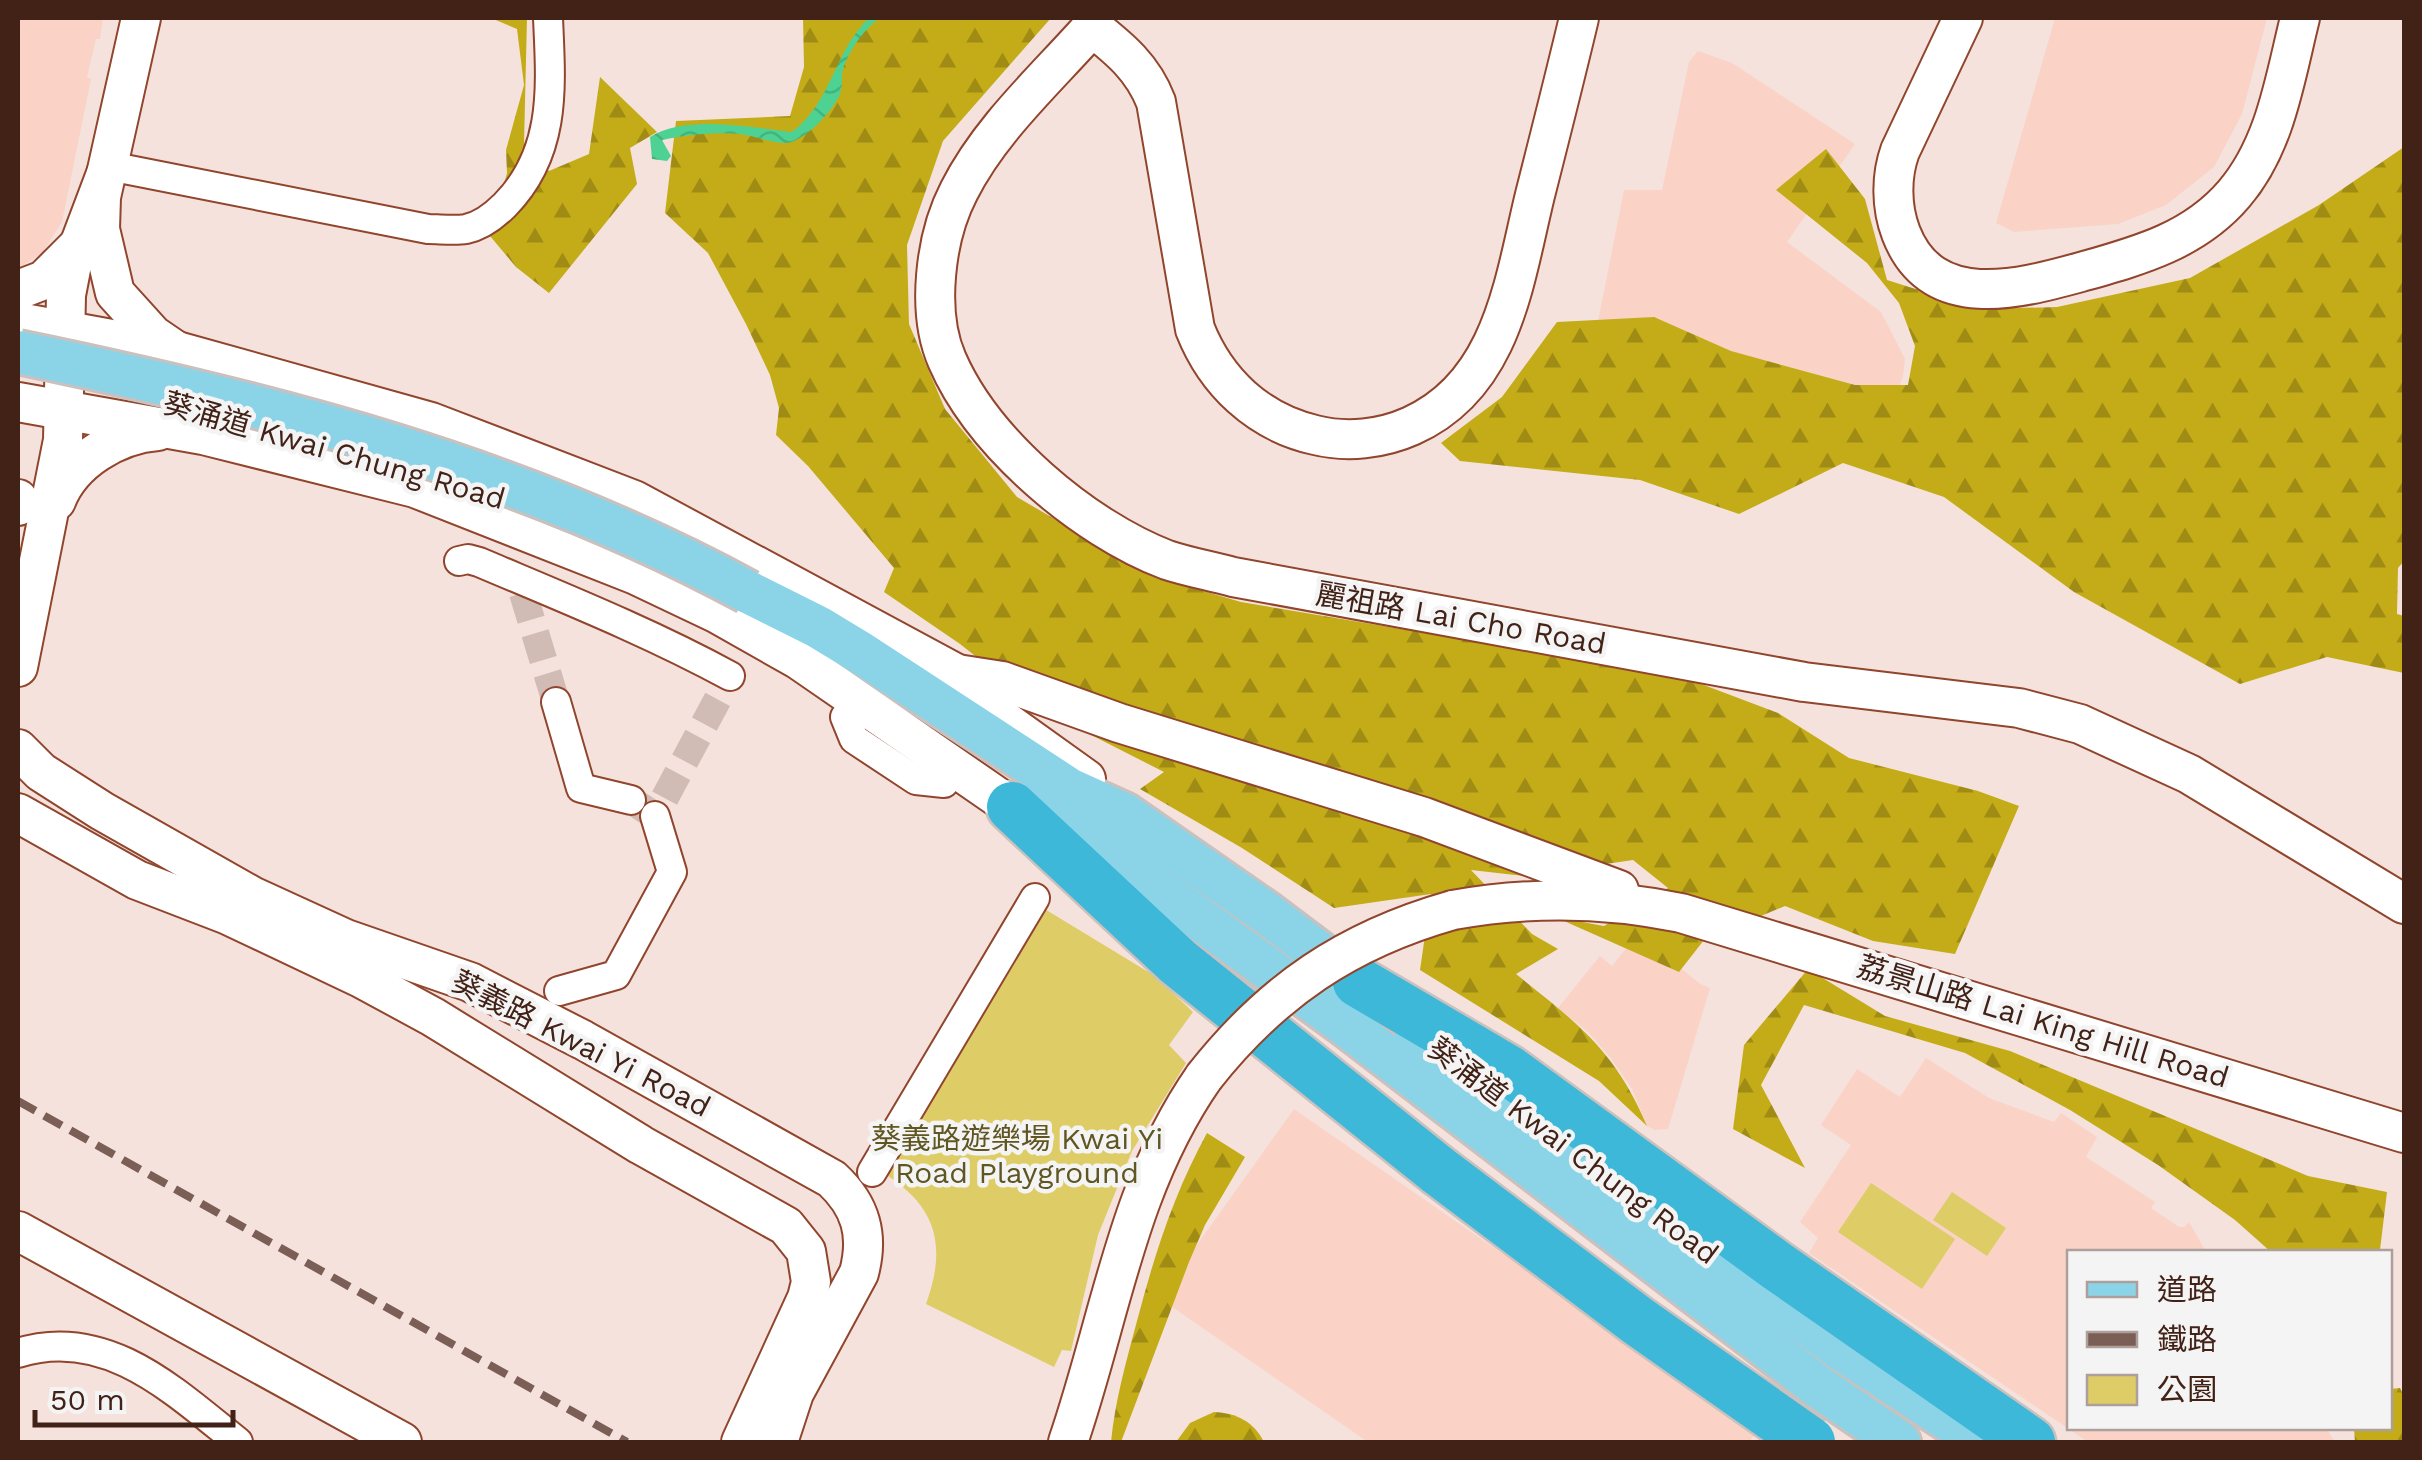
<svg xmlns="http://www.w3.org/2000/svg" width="2422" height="1460" font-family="'Work Sans','Noto Sans TC',sans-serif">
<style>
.built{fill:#fad3c6}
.forest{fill:url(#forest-firs)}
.park{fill:#decc67}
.water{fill:url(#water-waves)}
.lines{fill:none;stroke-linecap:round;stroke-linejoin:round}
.street-tunnel{stroke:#d1bcb5;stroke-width:28;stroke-dasharray:28 14;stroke-linecap:butt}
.street-casing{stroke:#90452c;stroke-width:32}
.secondary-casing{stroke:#90452c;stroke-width:42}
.primary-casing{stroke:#cac1be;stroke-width:48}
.highway-casing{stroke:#cac1be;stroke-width:55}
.street{stroke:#fff;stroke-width:28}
.secondary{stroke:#fff;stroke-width:38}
.primary{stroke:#8bd4e8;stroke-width:42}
.highway{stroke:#3eb8d8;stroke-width:50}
.rail{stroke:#7b5f56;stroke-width:8;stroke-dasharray:20 10;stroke-linecap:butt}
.secondary-bridge-casing{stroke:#90452c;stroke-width:42;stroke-linecap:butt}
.primary-bridge-casing{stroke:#cac1be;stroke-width:48;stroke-linecap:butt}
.highway-bridge-casing{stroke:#cac1be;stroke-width:55;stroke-linecap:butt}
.secondary-bridge{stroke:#fff;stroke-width:38}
.primary-bridge{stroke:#8bd4e8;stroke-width:42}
.highway-bridge{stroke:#3eb8d8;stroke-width:50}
.labels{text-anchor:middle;stroke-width:9;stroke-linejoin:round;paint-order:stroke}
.street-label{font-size:30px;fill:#422217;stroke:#f4f4f4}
.park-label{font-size:30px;fill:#5f5622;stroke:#f4f4f4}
</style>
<defs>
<pattern id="forest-firs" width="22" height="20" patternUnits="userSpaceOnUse" patternTransform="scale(2.5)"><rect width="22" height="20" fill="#c3ac17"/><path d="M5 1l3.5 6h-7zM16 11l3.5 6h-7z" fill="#a08c14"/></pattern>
<pattern id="water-waves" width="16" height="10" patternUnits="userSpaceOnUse" patternTransform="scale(2.5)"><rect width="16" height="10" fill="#4dd293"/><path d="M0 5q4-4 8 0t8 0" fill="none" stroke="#44b47e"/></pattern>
</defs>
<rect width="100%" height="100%" fill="#f5e2dd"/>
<g class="built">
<path d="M18,18H103L100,39H96L87,77L91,79L62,222L43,252L18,269Z"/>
<path d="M2055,18H2267L2242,114L2214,167L2166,205L2118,224L2014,232L1996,223Z"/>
<path d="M1698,51L1732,63L1855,144L1787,242L1881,312L1905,359L1903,376L1889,415L1595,337L1624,190H1662L1689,62Z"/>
<path d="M1634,938L1646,939L1700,984L1710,988L1668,1129L1655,1130L1647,1126L1632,1089L1610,1057L1588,1032L1558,1008L1600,956L1612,966Z"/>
<path d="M1926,1058L1989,1098L2054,1122L2061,1113L2097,1137L2086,1157L2155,1202L2151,1208L2179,1227H2184L2189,1222L2206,1252H2070V1428H2326L2335,1442H2088L1809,1253L1818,1238L1800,1222L1851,1145L1821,1125L1857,1069L1900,1097Z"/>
<path d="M1294,1109L1758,1431L1749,1442H1368L1159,1298Z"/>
</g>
<g class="forest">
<path d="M491,18H527L524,144L549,171L589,154L600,77L657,132L630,148L637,184L549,293L516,267L490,236L507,173L506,150L524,85L517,29Z"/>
<path d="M803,18H1051L943,141L907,245L909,324L945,409L1017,497L1152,576L1241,602L1473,641L1635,659L1778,713L1849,758L1978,791L2019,806L1955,954L1873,941L1785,906L1704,940L1679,972L1555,917L1604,926L1668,888L1633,860L1524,876L1471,870L1532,934L1558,949L1516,974C1577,1023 1615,1050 1647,1126L1599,1081L1420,970L1431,894L1334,908L1242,848L1140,789L1164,772L1046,712L960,644L884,592L894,568L808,466L776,435L779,408L770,375L746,324L708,253L665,213L676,121L790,116L804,67Z"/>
<path d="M2404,147V561L2398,568L2397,614L2404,616V673L2327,657L2240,684L2074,592L1944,497L1843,463L1739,514L1640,480L1460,461L1441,443L1502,397L1557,322L1654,317L1731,351L1855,385H1908L1915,346L1899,303L1867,263L1776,190L1826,149L1865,199L1887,280L1979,309L2057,307L2190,278L2319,205Z"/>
<path d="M1808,969L1885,1016L2010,1051L2308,1176L2387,1192L2380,1250L2271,1252L2235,1220L2158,1165L2070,1110L1965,1053L1804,1005L1761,1085L1805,1168L1733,1129L1744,1045Z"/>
<path d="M1207,1133L1245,1157L1205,1225L1189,1262L1121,1442H1111C1115,1401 1126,1362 1137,1321C1154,1256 1174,1193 1207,1133Z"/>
<path d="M2400,1388L2404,1396V1442H2355L2354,1428H2390V1389Z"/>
<path d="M1214,1412C1237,1413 1254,1422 1264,1442H1176L1190,1423Z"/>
</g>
<g class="park">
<path d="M1043,908L1155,976L1193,1012L1169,1045L1186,1063L1132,1151L1098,1235L1071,1351L1062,1350L1054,1367L926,1304C947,1246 937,1207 885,1174Z"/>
<path d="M1871,1183L1955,1239L1922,1289L1838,1232Z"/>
<path d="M1952,1192L2006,1228L1987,1256L1933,1220Z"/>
</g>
<path class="water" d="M869,18H879C864,31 854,43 846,61C840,73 843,80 841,90C838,107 803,143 786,143C771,143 755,136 740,134C714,132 687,135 662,140L671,156L667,161L652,159L650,137C687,114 752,128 792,132C832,102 834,51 869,18Z"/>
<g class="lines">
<g class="street-tunnel">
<path d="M523,593L556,702"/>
<path d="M637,804L655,816L720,695"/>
</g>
<defs>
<g id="street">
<path d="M109,166L428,229C440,229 454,231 466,229C481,226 495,215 505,205C557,152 551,86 548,18"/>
<path d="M459,561L468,559L479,562C564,598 649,632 730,676"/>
<path d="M556,702L581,788L631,800"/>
<path d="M845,717L854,739L916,780L944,783"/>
<path d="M559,991L616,975L672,872L655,816"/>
<path d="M872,1172L1035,898"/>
<path d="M18,1353C106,1325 174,1391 238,1442"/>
</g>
<g id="secondary">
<path d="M141,18L101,197L100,229L115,293L153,335L175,350"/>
<path d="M1579,18C1565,77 1550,136 1535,195C1514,281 1503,385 1411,426C1382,439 1347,443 1315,435C1258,422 1216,382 1195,329L1156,102C1143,68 1120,49 1092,27C1047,78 990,129 959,191C935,237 926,312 947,360C983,443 1083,528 1167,560C1188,567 1211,571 1233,577L1804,682L2019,708L2080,724L2189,774L2404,904"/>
<path d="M1963,18L1900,151C1891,176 1891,207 1901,233C1932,313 2019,289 2081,272C2138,256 2194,241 2234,194C2276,145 2285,78 2300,18"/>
<path d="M18,290L44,280L77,247"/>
<path d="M18,322L177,351L431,422L634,500L957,674L994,713L1086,779"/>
<path d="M18,402L203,435L415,488L636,575L716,613L799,660L1012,807L1034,819"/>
<path d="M18,499V506"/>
<path d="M56,501C71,461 117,434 158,431"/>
<path d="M18,667L63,440L66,295L72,264L109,166"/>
<path d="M957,674L1002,681L1119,723L1424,817L1619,890"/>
<path d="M18,749L41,772L102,811L252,896L346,939L470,982L583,1040L832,1179C861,1206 869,1235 859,1273L794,1393L778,1442"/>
<path d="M18,813L137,880L228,915L361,978L433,1017L641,1145L786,1226L806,1251L811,1282L807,1298L741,1442"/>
<path d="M1453,910C1531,896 1604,897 1681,913L2404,1133"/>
<path d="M18,1231L402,1442"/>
<path d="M1068,1442C1111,1317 1126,1189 1204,1077"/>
</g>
<g id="primary">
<path d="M748,592L818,627L861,653L1069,789L1124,814L1265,912L1359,983"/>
<path d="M1045,797L1146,880L1343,1023L1820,1388L1899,1442"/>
<path d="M1416,1033L1488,1095L1842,1350L1982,1442"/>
</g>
<g id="highway">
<path d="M1012,807L1178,962L1439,1171"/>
<path d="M1358,982L1508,1070L1777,1266L2030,1442"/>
</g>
</defs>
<use href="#street" class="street-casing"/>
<use href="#secondary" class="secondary-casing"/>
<use href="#primary" class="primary-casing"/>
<use href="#highway" class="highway-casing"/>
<use href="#street" class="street"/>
<use href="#secondary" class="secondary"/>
<use href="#primary" class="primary"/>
<use href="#highway" class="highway"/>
<path class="rail" d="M18,1101L627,1442"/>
<defs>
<path id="secondary-bridge" d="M1204,1077C1272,991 1347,940 1453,910"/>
<path id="primary-bridge" d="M18,352C270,404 520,468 748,592"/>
<path id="highway-bridge" d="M1439,1171L1638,1321L1810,1442"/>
</defs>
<use href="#secondary-bridge" class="secondary-bridge-casing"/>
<use href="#primary-bridge" class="primary-bridge-casing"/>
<use href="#highway-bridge" class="highway-bridge-casing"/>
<use href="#secondary-bridge" class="secondary-bridge"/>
<use href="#primary-bridge" class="primary-bridge"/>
<use href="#highway-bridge" class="highway-bridge"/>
</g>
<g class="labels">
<g class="street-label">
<text transform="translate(334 451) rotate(16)" y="10">葵涌道 Kwai Chung Road</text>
<text transform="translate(1461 619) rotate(10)" y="10">麗祖路 Lai Cho Road</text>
<text transform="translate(2043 1022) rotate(17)" y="10">荔景山路 Lai King Hill Road</text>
<text transform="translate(581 1044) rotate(27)" y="10">葵義路 Kwai Yi Road</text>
<text transform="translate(1573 1151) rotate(37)" y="10">葵涌道 Kwai Chung Road</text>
</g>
<g class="park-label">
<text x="1017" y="1149">葵義路遊樂場 Kwai Yi<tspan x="1017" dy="34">Road Playground</tspan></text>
</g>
</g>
<rect width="2422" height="1460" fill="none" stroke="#422217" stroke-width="40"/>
<rect x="2067" y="1250" width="325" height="180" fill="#f4f4f4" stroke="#ada09c" stroke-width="2.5"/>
<rect x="2087" y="1282" width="50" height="15" fill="#8bd4e8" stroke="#ada09c" stroke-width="2.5"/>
<text x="2157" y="1300" font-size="30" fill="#422217">道路</text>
<rect x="2087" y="1332" width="50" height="15" fill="#7b5f56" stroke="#ada09c" stroke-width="2.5"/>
<text x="2157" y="1350" font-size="30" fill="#422217">鐵路</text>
<rect x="2087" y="1375" width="50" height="30" fill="#decc67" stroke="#ada09c" stroke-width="2.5"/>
<text x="2157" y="1400" font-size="30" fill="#422217">公園</text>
<path d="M35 1410v15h198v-15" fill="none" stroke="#422217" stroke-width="5"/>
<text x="50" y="1410" font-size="30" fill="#422217" stroke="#f4f4f4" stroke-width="8" paint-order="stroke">50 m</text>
</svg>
